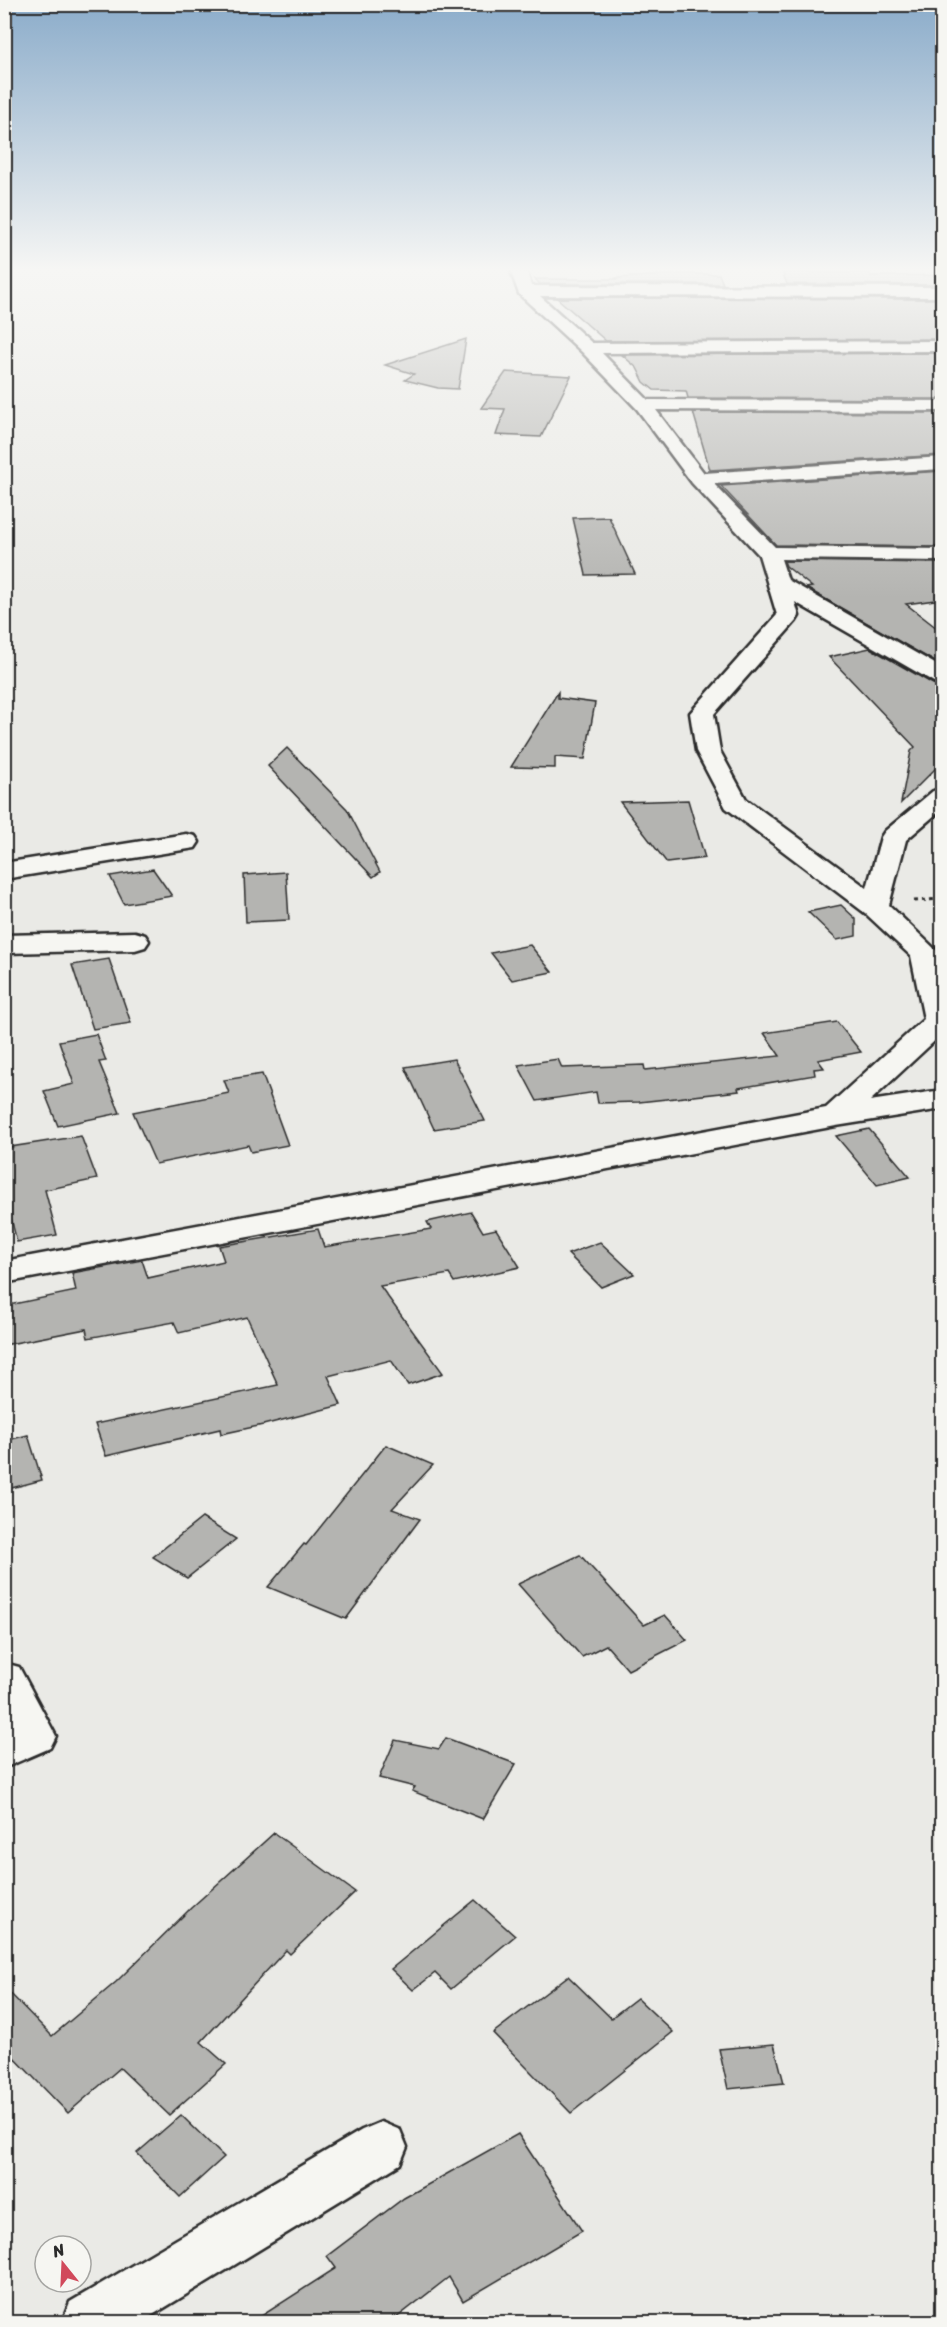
<svg xmlns="http://www.w3.org/2000/svg" width="947" height="2327" font-family="Sriracha,sans-serif">
<style>
.building{fill:#b4b4b1;stroke:#2b2b2b;stroke-width:1.5}
.lines{fill:none;stroke-linecap:round;stroke-linejoin:round}
.minor-casing{stroke:#2b2b2b;stroke-width:5}
.path{stroke:#2b2b2b;stroke-width:3;stroke-dasharray:4 4;stroke-linecap:butt}
.minor{fill:#f6f6f2;fill-rule:evenodd}
</style>
<rect width="100%" height="100%" fill="#eaeae6"/>
<filter id="ink" filterUnits="userSpaceOnUse"><feTurbulence type="fractalNoise" baseFrequency=".0167" numOctaves="2"/><feDisplacementMap in="SourceGraphic" scale="12" xChannelSelector="R" yChannelSelector="G"/><feConvolveMatrix kernelMatrix="1 2 1 2 8 2 1 2 1" color-interpolation-filters="sRGB"/></filter>
<g filter="url(#ink)">
<g class="building">
<path d="M782,272L870,273L871,276L942,275V285L787,284Z"/>
<path d="M683,274H719L723,284H540L535,279H617L616,278Z"/>
<path d="M557,298L942,299V339L606,341Z"/>
<path d="M466,339L458,389L438,388L405,380L414,374L385,365Z"/>
<path d="M942,353V399L688,398L686,391L654,390L644,382L637,368L622,355Z"/>
<path d="M506,372L571,376L541,437L496,435L505,409L481,408Z"/>
<path d="M693,412L942,413V455L710,470Z"/>
<path d="M942,471V547L776,545L721,486Z"/>
<path d="M609,517L635,574L586,575L573,518Z"/>
<path d="M784,561L942,563V599L906,604L942,632V666L806,588L812,587L786,566Z"/>
<path d="M870,648L933,684L942,686V762L901,803L911,751L915,747L829,657Z"/>
<path d="M558,692V698L595,703L585,759L555,757V768L511,767Z"/>
<path d="M287,748L347,809L380,872L373,877L268,766Z"/>
<path d="M688,800L705,858L667,863L620,802Z"/>
<path d="M153,869L172,896L124,904L110,876Z"/>
<path d="M286,872L289,920L246,922L244,875Z"/>
<path d="M841,905L856,919V936L837,940L808,912Z"/>
<path d="M530,945L552,972L512,980L491,953Z"/>
<path d="M109,959L131,1023L93,1029L72,965Z"/>
<path d="M837,1022L861,1052L818,1060L824,1068L814,1069L815,1075L738,1088L739,1091L639,1102L598,1103L596,1092L537,1101L518,1065L558,1059L562,1068L644,1065L645,1070L780,1056L764,1033Z"/>
<path d="M96,1034L106,1061L99,1062L120,1113L58,1126L44,1091L74,1084L59,1041Z"/>
<path d="M454,1059L485,1121L434,1129L405,1067Z"/>
<path d="M262,1074L288,1145L251,1152L248,1145L156,1164L133,1112L229,1093L224,1080Z"/>
<path d="M869,1129L910,1177L877,1185L836,1136Z"/>
<path d="M81,1136L97,1179L45,1190L57,1235L17,1242L4,1191V1148Z"/>
<path d="M471,1212L483,1232L496,1229L520,1267L454,1282L449,1274L380,1286L443,1373L408,1385L391,1360L328,1376L341,1405L263,1425L221,1434L220,1429L106,1456L95,1424L278,1385L247,1317L179,1333L174,1322L88,1338L86,1329L4,1345V1306L76,1291L72,1273L142,1260L148,1278L224,1261L219,1246L318,1229L324,1247L431,1229L427,1222Z"/>
<path d="M600,1242L634,1274L601,1287L568,1254Z"/>
<path d="M28,1435L42,1480L4,1490V1441Z"/>
<path d="M386,1445L433,1465L392,1509L420,1519L346,1619L268,1587L304,1544L306,1545Z"/>
<path d="M202,1518L236,1539L187,1578L153,1557Z"/>
<path d="M580,1555L644,1625L665,1615L687,1640L628,1670L606,1645L582,1657L518,1584Z"/>
<path d="M446,1738L516,1764L483,1819L412,1791L415,1787L379,1778L395,1740L439,1749Z"/>
<path d="M274,1833L355,1892L290,1954L286,1950L201,2042L226,2064L169,2115L120,2068L68,2113L4,2047V1987L52,2036L116,1982L191,1908Z"/>
<path d="M475,1900L515,1936L451,1989L435,1973L413,1990L391,1969Z"/>
<path d="M568,1976L611,2018L637,1998L673,2032L571,2113L493,2033Z"/>
<path d="M774,2044L784,2083L728,2089L719,2049Z"/>
<path d="M181,2115L224,2157L180,2197L137,2153Z"/>
<path d="M518,2134L582,2231L463,2301L449,2277L391,2322H252L336,2268L327,2256L404,2198Z"/>
</g>
<g class="lines">
<defs>
<g id="minor">
<path d="M511,272H527L531,286L942,287V297L540,296L592,343L942,341V351L602,353L648,400L942,401V411L656,410L704,473L942,457V469L714,484L775,547L942,549V561L781,559L788,580L942,668V684L934,682L795,602L799,616L796,621L714,714L720,751L746,799L867,888L881,837L885,831L933,791L942,788V809L906,840L889,905L939,953L942,967V1034L870,1101L942,1090V1109L836,1126L4,1283V1261L826,1108L924,1019L911,956L865,913L726,808L696,751L690,713L777,615L759,555L692,483L637,409L582,352L519,294Z"/>
<path d="M186,834L195,836L199,842L195,848L4,879V863Z"/>
<path d="M135,932L145,935L149,941L145,947L135,950L4,953V935Z"/>
<path d="M4,1663L19,1667L56,1736L50,1748L4,1768V1730L8,1728L4,1722Z"/>
<path d="M381,2122L400,2130L407,2147L400,2164L141,2322H62L70,2302L362,2130Z"/>
</g>
</defs>
<use href="#minor" class="minor-casing"/>
<path class="path" d="M914,901L942,899"/>
<use href="#minor" class="minor"/>
</g>
</g>
<linearGradient id="sky" x2="0" y2="1"><stop stop-color="#8bacca"/><stop offset="0.45" stop-color="#f6f6f4"/><stop offset="1" stop-color="#f6f6f4" stop-opacity="0"/></linearGradient>
<rect width="947" height="598" fill="url(#sky)"/>
<rect width="947" height="2327" fill="none" stroke="#f6f6f2" stroke-width="24"/>
<rect x="12" y="12" width="923" height="2303" fill="none" stroke="#2b2b2b" stroke-width="2" filter="url(#ink)"/>
<g transform="translate(63 2264) rotate(342)"><circle r="28" fill="#f6f6f2" stroke="#a5a5a2" stroke-width="1.5"/>
<path d="M0-4.5L10 22L0 15L-10 22Z" fill="#d1495b"/>
<text y="-9" font-size="16" font-weight="bold" text-anchor="middle" fill="#2b2b2b">N</text>
</g>
</svg>
